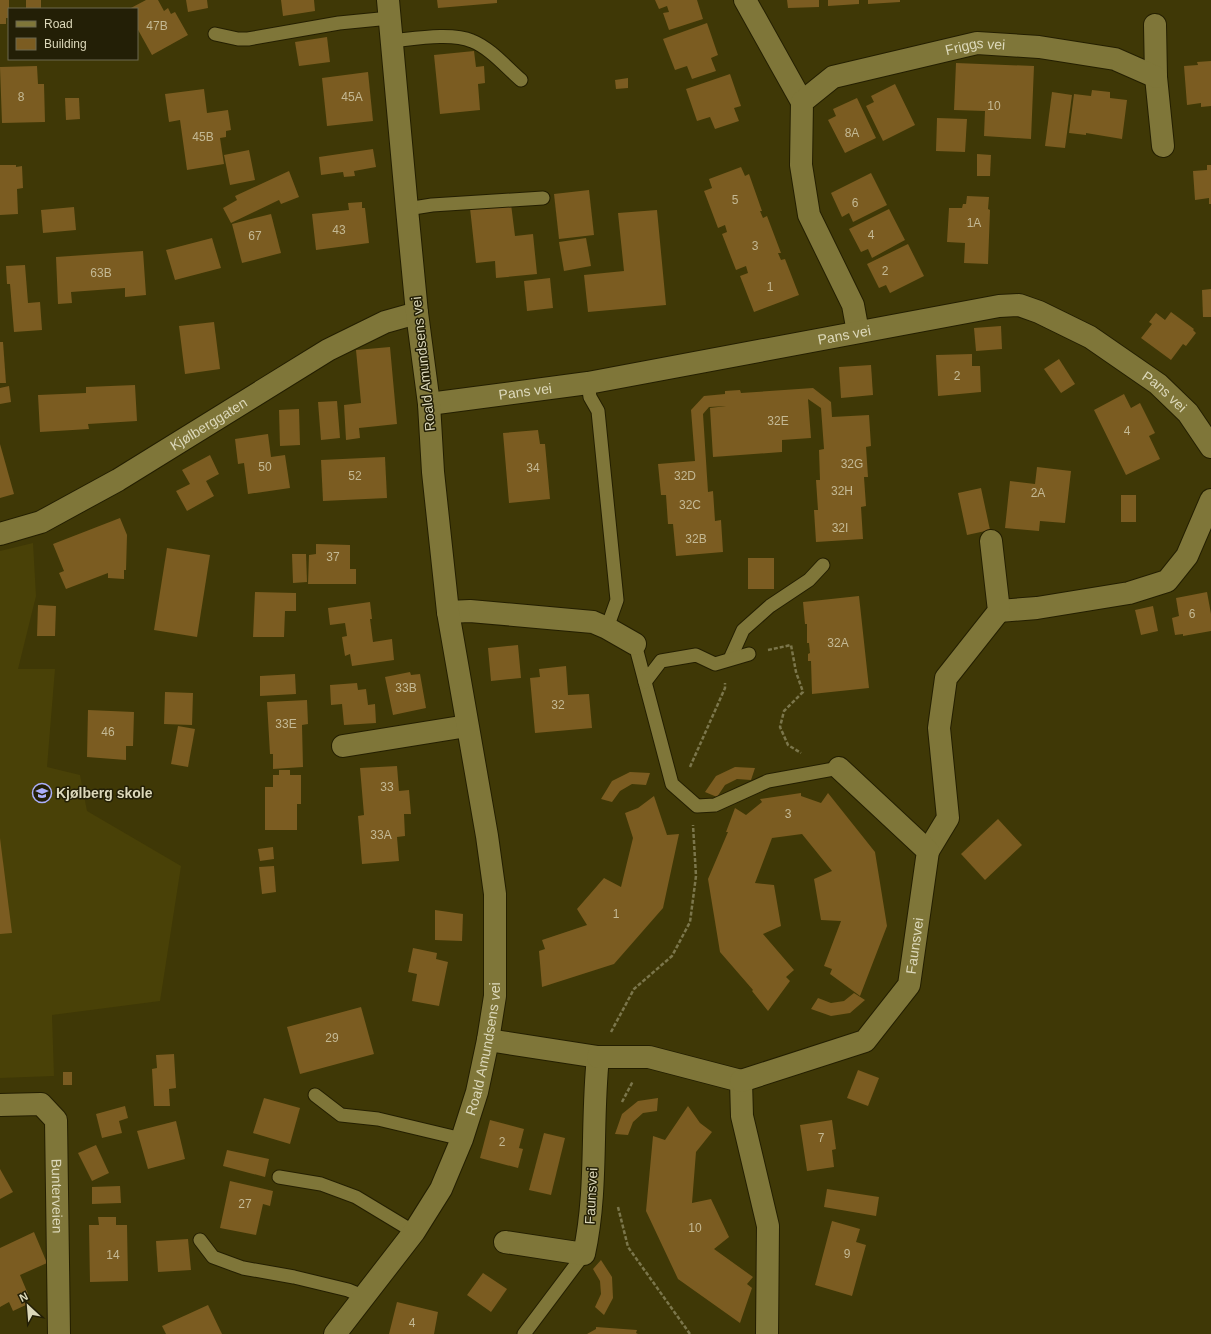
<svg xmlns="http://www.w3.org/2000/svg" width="1211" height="1334" font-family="Arial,sans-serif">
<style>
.built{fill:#494107}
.building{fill:#7b5c21}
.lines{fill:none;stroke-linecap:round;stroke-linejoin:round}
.service-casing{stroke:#241f00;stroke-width:15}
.minor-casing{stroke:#241f00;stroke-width:24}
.tertiary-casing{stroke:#241f00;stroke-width:24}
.path{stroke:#7b764b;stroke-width:2.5;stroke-dasharray:4 2;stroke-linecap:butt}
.service{stroke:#7f7639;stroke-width:13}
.minor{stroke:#7f7639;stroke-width:22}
.tertiary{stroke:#7f7639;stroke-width:22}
.labels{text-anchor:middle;stroke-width:3;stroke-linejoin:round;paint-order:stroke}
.number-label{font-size:12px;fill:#c4b994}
.street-label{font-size:14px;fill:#dcd8ba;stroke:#231f06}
.poi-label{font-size:14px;font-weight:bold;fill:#dcd8ba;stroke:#231f06;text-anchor:start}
</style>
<rect width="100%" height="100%" fill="#3f3806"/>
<path class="built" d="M33,543L36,596L18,669H55L47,767L80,775L87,811L181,866L160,1001L52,1015L54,1076L0,1078V551Z"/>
<g class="building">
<path d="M0,0H9V18H6V24H0Z"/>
<rect x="26" y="0" width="15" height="9"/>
<path d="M146,0H158L164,11L168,8L171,14L175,12L188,35L152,55L137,28V9H129Z"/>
<path d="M186,0H207L208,8L188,12Z"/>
<path d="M281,0H314L315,11L283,16Z"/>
<path d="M437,0H497V3L438,8Z"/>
<path d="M655,0H697L703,19L669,30L663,13L669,12L667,6L659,9Z"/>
<path d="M787,0H819V7L788,8Z"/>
<path d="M828,0H859V4L828,6Z"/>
<path d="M868,0H900V2L868,4Z"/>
<path d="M707,23L718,55L711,58L716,71L692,79L687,66L675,70L663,39Z"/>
<path d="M327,37L330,62L299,66L295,42Z"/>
<path d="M474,51L476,67L484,66L485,83L478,84L480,110L440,114L434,55Z"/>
<path d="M1211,61V106L1201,107V103L1187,105L1184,66L1198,65L1197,62Z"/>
<path d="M956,63L1034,66L1031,139L984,136L985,111L954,110Z"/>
<path d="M37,66L38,84H44L45,122L2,123L0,67Z"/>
<path d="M368,72L373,121L327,126L322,78Z"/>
<path d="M730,74L741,106L734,108L739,121L715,129L710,117L697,121L686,89Z"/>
<path d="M628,78V88L616,89L615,80Z"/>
<path d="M895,84L915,125L883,141L866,106L874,102L871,96Z"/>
<path d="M204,89L207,113L228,110L231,130L226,131V137L220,138L224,164L187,170L180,120L169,122L165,94Z"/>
<path d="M1092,90L1110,92V98L1127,100L1122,139L1086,133V135L1069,133L1074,94L1091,96Z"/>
<path d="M1052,92L1072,95L1065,148L1045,146Z"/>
<path d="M65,98H79L80,119L66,120Z"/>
<path d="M857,98L876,138L845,153L828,120L836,116L833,109Z"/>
<path d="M937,118L967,119L965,152L936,151Z"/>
<path d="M373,149L376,167L354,171L355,176L344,177L343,172L321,175L319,157Z"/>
<path d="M249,150L255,180L230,185L224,155Z"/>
<path d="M977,154L991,155L990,176H977Z"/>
<path d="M0,165H16V167L22,166L23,188L17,189L18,214L0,215Z"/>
<path d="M1207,165H1211V204H1209V198L1195,200L1193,171L1207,170Z"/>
<path d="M741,167L745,176L749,174L762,211H760L763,218L767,216L781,253H778L781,260L785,259L799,295L754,312L740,276L748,273L746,266L736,270L722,234L727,232L725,225L718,228L704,191L712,188L709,179Z"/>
<path d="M289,171L299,197L281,204L279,200L231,223L223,208L237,200L235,196Z"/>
<path d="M871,173L887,205L853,222L849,213L842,217L831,193Z"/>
<path d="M589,190L594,235L559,239L554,194Z"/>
<path d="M967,196L989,197L988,209L990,210L988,264L964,263L965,243L947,242L949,208H962L963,204H966Z"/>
<path d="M362,202V208H365L369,243L316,250L312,214L349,210L348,203Z"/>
<path d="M511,204L515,236L533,234L537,274L496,278L495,261L476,263L470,208Z"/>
<path d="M74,207L76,230L43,233L41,210Z"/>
<path d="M889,209L905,240L872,258L868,249L861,252L849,229Z"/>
<path d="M657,210L666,305L588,312L584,275L624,271L618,213Z"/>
<path d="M271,214L281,253L242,263L232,224Z"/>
<path d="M212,238L221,268L175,280L166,250Z"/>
<path d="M586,238L591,266L564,271L559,242Z"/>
<path d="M908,244L924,276L890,293L886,285L879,288L867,264Z"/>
<path d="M143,251L146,295L125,297V288L71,292L72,303L58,304L56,257Z"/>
<path d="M25,265L28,303L40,302L42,330L14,332L10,284H7L6,266Z"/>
<path d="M550,278L553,308L527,311L524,281Z"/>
<path d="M1211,289V317H1203L1202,290Z"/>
<path d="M1171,312L1194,329L1193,330L1196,333L1186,346L1183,344L1171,360L1141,338L1152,324L1149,322L1156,313L1165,320Z"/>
<path d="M214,322L220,369L185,374L179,326Z"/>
<path d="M1001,326L1002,349L976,351L974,328Z"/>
<path d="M0,342H3L6,383H0Z"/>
<path d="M390,347L397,424L359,428L360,438L346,440L344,405L361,403L356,350Z"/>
<path d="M972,354V366H980L981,392L938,396L936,355Z"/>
<path d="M1059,359L1075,384L1061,393L1044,369Z"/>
<path d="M871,365L873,395L841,398L839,367Z"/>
<path d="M135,385L137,421L88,424L89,429L40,432L38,395L86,393V387Z"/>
<path d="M9,386L11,402L0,404V388Z"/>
<path d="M813,388L831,402L832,417L869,415L871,446L866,447L868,477H864L866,506L861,507L863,539L816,542L814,510H818L816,480H820L819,450L824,449L821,408L808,399L811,438L782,440V452L713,457L710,408L726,406L709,407L703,414L708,492L713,491L715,521L721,520L723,552L676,556L673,524H668L666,495H661L658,464L695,461L691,410L704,396L725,394V391L740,390L741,393Z"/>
<path d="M1124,394L1131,408L1140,403L1155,433L1149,436L1160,459L1126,475L1094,410Z"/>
<path d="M337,401L340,438L321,440L318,402Z"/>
<path d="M299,409L300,445L280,446L279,410Z"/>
<path d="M538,430L540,444H545L550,499L509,503L503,433Z"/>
<path d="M268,434L271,457L285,455L290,488L248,494L244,463L238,464L235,439Z"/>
<path d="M0,444L14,494L0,498Z"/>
<path d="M210,455L219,474L206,481L214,496L187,511L176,491L190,484L182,470Z"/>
<path d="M385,457L387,498L323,501L321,460Z"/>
<path d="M1037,467L1071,471L1065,523L1040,521L1039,531L1005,528L1010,481L1035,484Z"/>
<path d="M981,488L990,530L967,535L958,493Z"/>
<rect x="1121" y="495" width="15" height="27"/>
<path d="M120,518L127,535L126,570H124V579L108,578V573L66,589L59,573L64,571L53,544Z"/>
<path d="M316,544L350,545V569H356V584H308L309,555L316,554Z"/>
<path d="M167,548L210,555L197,637L154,630Z"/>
<path d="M292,554H306L307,582L293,583Z"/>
<rect x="748" y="558" width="26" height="31"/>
<path d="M255,592L296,593V611H285L284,637H253Z"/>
<path d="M1207,592L1211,614V631L1183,636V634L1175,635L1172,618L1179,616L1176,598Z"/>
<path d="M859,596L869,688L812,694L811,661H808V654L810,653L809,643H807V624H805L803,602Z"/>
<path d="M370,602L372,619H370L373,642L392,639L394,660L352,666L350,654L345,656L342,637L347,636L345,623L330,625L328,608Z"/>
<path d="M38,605L56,606L55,636H37Z"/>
<path d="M1153,606L1158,631L1141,635L1135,610Z"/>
<path d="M518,645L521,678L491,681L488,648Z"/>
<path d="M566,666L568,695L589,694L592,728L535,733L530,678L540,677L539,669Z"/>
<path d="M410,672L411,675L420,674L426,708L393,715L385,677Z"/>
<path d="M295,674L296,694L260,696V676Z"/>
<path d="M357,683L358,690L366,689L368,705L375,704L376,723L344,725L342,704L331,705L330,685Z"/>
<path d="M165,692L193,693L192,725L164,724Z"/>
<path d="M307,700L308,724L302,725L303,767L273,769V754H270L267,702Z"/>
<path d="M88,710L134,712L133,746H126V760L87,757Z"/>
<path d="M178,726L195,729L188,767L171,764Z"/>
<path d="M397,766L399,791L409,790L411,814H404L405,836L397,837L399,861L362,864L358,816L364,815L360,768Z"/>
<path d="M735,767L755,768L751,780L737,779L725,785L717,797L705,792L716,776Z"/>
<path d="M279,770H290V775H301V804H297V830H265V787H273V775H279Z"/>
<path d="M630,772L650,773L646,785L632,784L620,791L612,802L601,799L612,781Z"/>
<path d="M801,793V796L821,803L828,793L875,852L887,926L860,996L830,974L832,969L824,966L841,921L821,920L814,879L832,871L802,834L772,838L755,883L774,885L781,926L763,934L794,970L786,977L790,981L768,1011L752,991L753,990L720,952L708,879L728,832H726L735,808L746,815L762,802L760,799Z"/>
<path d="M654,796L667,835L679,834L663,908L614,964L542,987L539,951L545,949L542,940L587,925L577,909L604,878L621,887L633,838L625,813L638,808Z"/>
<path d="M998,819L1022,845L985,880L961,854Z"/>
<path d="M0,838L12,933L0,934Z"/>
<path d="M273,847L274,859L260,861L258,849Z"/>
<path d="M274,866L276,892L262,894L259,867Z"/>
<path d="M435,910L463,914L462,941L435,940Z"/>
<path d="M413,948L437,953L436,959L448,962L439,1006L412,1001L417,974L408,972Z"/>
<path d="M854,993L865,1000L850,1013L831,1016L811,1009L818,998L831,1003L844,1001Z"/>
<path d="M361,1007L374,1054L300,1074L287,1027Z"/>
<path d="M174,1054L176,1088L169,1089L170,1106H154L152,1069L157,1068L156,1055Z"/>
<path d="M858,1070L879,1078L868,1106L847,1098Z"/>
<rect x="63" y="1072" width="9" height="13"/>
<path d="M264,1098L300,1108L290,1144L253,1133Z"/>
<path d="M658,1098L657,1111L643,1113L633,1122L628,1135L615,1134L622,1114L638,1101Z"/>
<path d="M125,1106L128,1118L119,1121L122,1133L102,1138L96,1114Z"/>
<path d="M688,1106L700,1123L712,1132L696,1152L692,1203L711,1199L729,1237L714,1249L753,1277L747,1284L752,1288L740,1323L678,1279L646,1211L653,1136L665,1140Z"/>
<path d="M490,1120L524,1129L519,1148L523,1149L518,1168L480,1158Z"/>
<path d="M832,1120L836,1149L832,1150L834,1167L807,1171L800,1125Z"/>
<path d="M176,1121L185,1159L148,1169L137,1131Z"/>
<path d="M544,1133L565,1138L551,1195L529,1190Z"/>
<path d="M96,1145L109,1173L92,1181L78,1153Z"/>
<path d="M227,1150L269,1159L265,1177L223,1166Z"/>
<path d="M0,1169L13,1192L0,1199Z"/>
<path d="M230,1181L273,1191L270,1206L263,1204L256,1235L220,1228Z"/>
<path d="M120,1186L121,1203L92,1204V1187Z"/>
<path d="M827,1189L879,1197L876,1216L824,1207Z"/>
<path d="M98,1217H116V1225H127L128,1281L90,1282L89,1225H99Z"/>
<path d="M832,1221L860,1229L856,1242L866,1245L852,1296L815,1285Z"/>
<path d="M34,1232L47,1263L20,1275L28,1294L25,1296L28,1304L13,1311L9,1302L0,1307V1248Z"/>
<path d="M188,1239L191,1270L158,1272L156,1241Z"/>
<path d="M601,1260L612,1277L613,1298L604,1315L595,1307L601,1294L600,1281L593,1269Z"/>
<path d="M483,1273L507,1289L491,1312L467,1295Z"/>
<path d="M397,1302L438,1312L434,1334H389Z"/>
<path d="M208,1305L222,1334H166L162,1326Z"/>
<path d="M596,1327L637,1330L636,1333L638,1334H587L596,1329Z"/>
</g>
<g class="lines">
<defs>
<g id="service">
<path d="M215,34L238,39H248L339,23L390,18"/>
<path d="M391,41C413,39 451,32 472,41C490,48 506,67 521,80"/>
<path d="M407,209L432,205L543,198"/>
<path d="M588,383L590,397L598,411L617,600L607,628"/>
<path d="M635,644L672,784L697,806L715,805L768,781L839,768"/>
<path d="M730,659L743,630L770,606L809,580L823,565"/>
<path d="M645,682L661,661L696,655L715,664L749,654"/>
<path d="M315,1095L341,1115L378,1119L462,1139"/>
<path d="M279,1177L321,1184L356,1197L414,1232"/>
<path d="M200,1240L213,1257L243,1268L294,1277L348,1290L365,1297"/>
<path d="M524,1334L584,1254"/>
</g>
<g id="minor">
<path d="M745,0L802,102"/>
<path d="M1155,25L1156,77L1163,146"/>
<path id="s1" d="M858,332L853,305L809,215L801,165L802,102L833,77L977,43L1039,47L1115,59L1156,77"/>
<path id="s2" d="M429,404L588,383L999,306L1019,305L1039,312L1090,337L1158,384L1188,413L1211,447"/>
<path id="s3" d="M0,534L41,522L118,480L328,350L385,322L417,313"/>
<path d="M999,611L1037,608L1129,593L1167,581L1187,556L1211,500"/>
<path d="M448,612L470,611L593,622L607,628L635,644"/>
<path d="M343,746L467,726"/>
<path d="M928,851L948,818L939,728L946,678L999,611L991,541"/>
<path d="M488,1040L598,1057C591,1123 598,1190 584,1254L505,1242"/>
<path d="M598,1057H649L741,1081L742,1116L768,1226L767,1334"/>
<path id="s4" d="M741,1081L865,1041L909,985L928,851L839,768"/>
<path id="s5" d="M0,1105L41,1104L56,1120L59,1334"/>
</g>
<g id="tertiary">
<path id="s6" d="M335,1334L414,1232L441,1189L462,1139L477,1092L488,1040L495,996V894L487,836L448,612L433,472L429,404L417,313L407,209L388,0"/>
</g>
</defs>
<use href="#service" class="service-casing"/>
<use href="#minor" class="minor-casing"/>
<use href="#tertiary" class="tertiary-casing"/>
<g class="path">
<path d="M768,650L791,645L796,672L803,692L784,711L780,727L788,745L801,753"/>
<path d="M690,767L725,688V683"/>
<path d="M611,1032L634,989L672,956L690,922L696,876L693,825"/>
<path d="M622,1102L633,1081"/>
<path d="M618,1207L628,1247L690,1334"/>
</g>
<use href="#service" class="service"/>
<use href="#minor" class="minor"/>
<use href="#tertiary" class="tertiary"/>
</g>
<defs>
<symbol id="school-ring" viewBox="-11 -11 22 22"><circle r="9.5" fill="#231f06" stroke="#abaffb" stroke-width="1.5"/><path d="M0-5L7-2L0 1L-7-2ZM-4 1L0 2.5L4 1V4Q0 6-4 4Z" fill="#abaffb"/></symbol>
</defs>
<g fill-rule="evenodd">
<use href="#school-ring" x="31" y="782" width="22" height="22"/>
</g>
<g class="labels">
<g class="number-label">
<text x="157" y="30">47B</text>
<text x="21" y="101">8</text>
<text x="352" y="101">45A</text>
<text x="994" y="110">10</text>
<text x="852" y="137">8A</text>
<text x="203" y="141">45B</text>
<text x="735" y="204">5</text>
<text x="855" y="207">6</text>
<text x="974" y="227">1A</text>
<text x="339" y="234">43</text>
<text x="871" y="239">4</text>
<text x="255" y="240">67</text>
<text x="755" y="250">3</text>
<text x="885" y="275">2</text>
<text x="101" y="277">63B</text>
<text x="770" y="291">1</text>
<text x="957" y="380">2</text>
<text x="778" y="425">32E</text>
<text x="1127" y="435">4</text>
<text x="852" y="468">32G</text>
<text x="265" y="471">50</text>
<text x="533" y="472">34</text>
<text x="355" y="480">52</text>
<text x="685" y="480">32D</text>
<text x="842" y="495">32H</text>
<text x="1038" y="497">2A</text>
<text x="690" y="509">32C</text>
<text x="840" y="532">32I</text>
<text x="696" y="543">32B</text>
<text x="333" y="561">37</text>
<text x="1192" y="618">6</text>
<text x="838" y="647">32A</text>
<text x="406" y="692">33B</text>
<text x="558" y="709">32</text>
<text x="286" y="728">33E</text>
<text x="108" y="736">46</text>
<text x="387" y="791">33</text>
<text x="788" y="818">3</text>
<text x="381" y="839">33A</text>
<text x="616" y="918">1</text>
<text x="332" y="1042">29</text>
<text x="821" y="1142">7</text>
<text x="502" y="1146">2</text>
<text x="245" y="1208">27</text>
<text x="695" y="1232">10</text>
<text x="847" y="1258">9</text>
<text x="113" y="1259">14</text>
<text x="412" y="1327">4</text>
</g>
<g class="street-label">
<text dy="5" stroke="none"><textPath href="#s1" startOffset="427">Friggs vei</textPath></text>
<text dy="5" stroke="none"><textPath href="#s2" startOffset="421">Pans vei</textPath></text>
<text transform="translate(423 364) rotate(-96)" y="5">Roald Amundsens vei</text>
<text dy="5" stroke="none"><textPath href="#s2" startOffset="97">Pans vei</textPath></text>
<text dy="5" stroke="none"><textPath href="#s2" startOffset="769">Pans vei</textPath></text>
<text dy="5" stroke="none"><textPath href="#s3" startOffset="237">Kjølberggaten</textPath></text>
<text dy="5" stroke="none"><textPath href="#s4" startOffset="241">Faunsvei</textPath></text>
<text dy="5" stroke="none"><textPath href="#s6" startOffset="327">Roald Amundsens vei</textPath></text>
<text dy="5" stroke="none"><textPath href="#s5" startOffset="139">Bunterveien</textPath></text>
<text transform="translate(591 1196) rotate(-87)" y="5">Faunsvei</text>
</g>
<g class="poi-label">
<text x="56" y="798">Kjølberg skole</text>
</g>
</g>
<rect x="8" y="8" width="130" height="52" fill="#231f06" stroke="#6d694e"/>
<rect x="16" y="21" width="20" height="6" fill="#7f7639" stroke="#6d694e"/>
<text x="44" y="28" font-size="12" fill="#dcd8ba">Road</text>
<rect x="16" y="38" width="20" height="12" fill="#7b5c21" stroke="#6d694e"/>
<text x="44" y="48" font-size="12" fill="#dcd8ba">Building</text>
<g transform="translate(28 1306) rotate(334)" stroke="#231f06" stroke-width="3" paint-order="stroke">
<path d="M0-3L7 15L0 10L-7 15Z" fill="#dcd8ba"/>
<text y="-6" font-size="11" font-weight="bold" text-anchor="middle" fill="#dcd8ba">N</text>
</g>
</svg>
